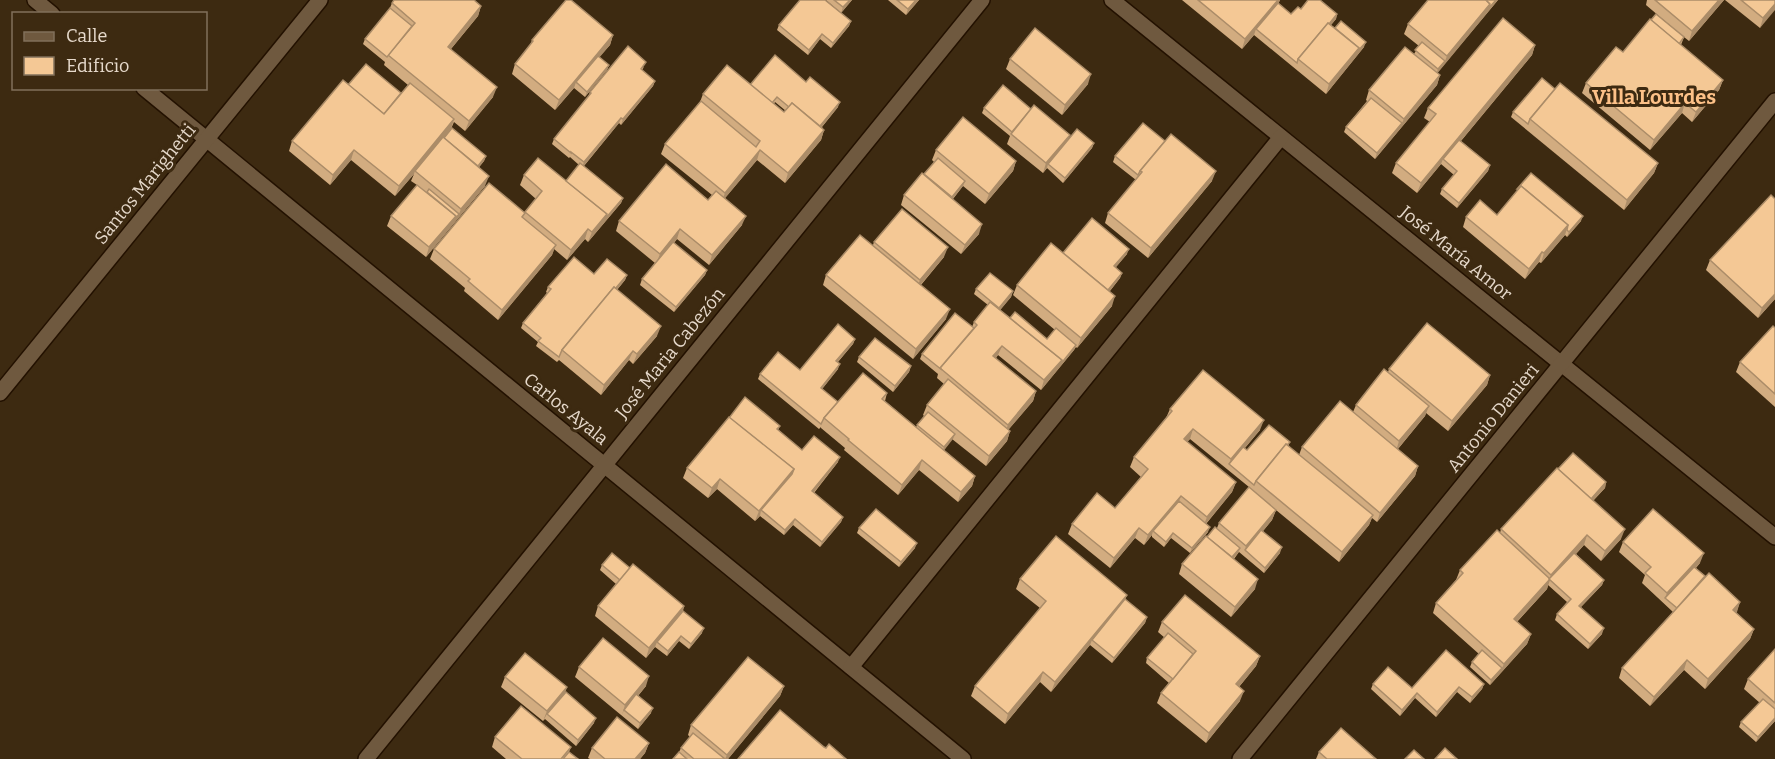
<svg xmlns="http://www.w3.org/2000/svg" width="1775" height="759" font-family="Bitter,serif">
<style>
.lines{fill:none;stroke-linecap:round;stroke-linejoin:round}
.street-casing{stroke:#231100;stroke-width:18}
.street{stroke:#6f593f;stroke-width:15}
.wall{fill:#d2ac80;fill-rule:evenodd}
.shaded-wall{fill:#ab8c68}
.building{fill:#f4c895;stroke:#ab8c68;stroke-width:1.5}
.labels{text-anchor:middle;stroke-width:6;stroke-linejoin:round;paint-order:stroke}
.street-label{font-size:18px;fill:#e6d9cb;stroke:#3d2a11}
.neighbourhood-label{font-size:20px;font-weight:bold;fill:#fdc188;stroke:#3d2a11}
</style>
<rect width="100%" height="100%" fill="#3d2a11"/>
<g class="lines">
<defs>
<g id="street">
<path d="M35,0L52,14"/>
<path d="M1112,0L1775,537"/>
<path d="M144,88L963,759"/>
<path d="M0,393L320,0"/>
<path d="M851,667L1281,137"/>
<path d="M366,759L982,0"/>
<path d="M1240,759L1775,101"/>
</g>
</defs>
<use href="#street" class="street-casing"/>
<use href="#street" class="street"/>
</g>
<g class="wall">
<path d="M826,0H852L841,13Z"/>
<path d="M888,0H919L906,15Z"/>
<path d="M1182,0H1280L1278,4L1291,14L1301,9L1337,14L1336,19L1331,25L1364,47L1326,94L1254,35L1242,49Z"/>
<path d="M1498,0L1437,73L1440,75L1437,85L1375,159L1344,132L1346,127L1367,101L1366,100L1369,90L1414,54L1419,46L1404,34L1408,24Z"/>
<path d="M1647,0H1724L1689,41L1684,37L1681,45L1723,80L1719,90L1692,122L1682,113L1650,150L1582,93L1586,83L1623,52L1651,20L1679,33L1646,5Z"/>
<path d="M1725,0H1775L1760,28Z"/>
<path d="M392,3L481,6L478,16L451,49L493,97L465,131L454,122L451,129L444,138L486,156L484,161L479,167L485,186L426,257L387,226L391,216L417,185L411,181L414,174L395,196L351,160L330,185L289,151L292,141L348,85L401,93L408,85L384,65L385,62L363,44L365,39L389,10Z"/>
<path d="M851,21L849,26L831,48L820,39L808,55L777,30L779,25Z"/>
<path d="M613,35L610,45L599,57L609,65L607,70L585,97L574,88L555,110L512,74L515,64L530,46L532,40Z"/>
<path d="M1535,45L1532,55L1461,141L1490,165L1488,171L1457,208L1440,194L1442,189L1454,175L1441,164L1417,193L1392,173L1396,163L1430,122L1424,118L1428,108Z"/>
<path d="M1010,59L1088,84L1062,115L1006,69Z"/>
<path d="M644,67L642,70L655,81L653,86L621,125L619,123L584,166L623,198L621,203L588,242L585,239L567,260L554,249L552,255L498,320L464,291L465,288L430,259L434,249L525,212L536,199L520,185L524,175L566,181L579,165L570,157L569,158L552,144L554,139L588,97L590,92Z"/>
<path d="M750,85L838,107L822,127L824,130L821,140L785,183L757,160L725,198L742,225L709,265L677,239L674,243L707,270L705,275L674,312L640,285L642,279L655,263L616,231L619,221L708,200L712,195L661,154L665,144L700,102L703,94ZM775,102L786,111L784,112L774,104Z"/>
<path d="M984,108L1068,140L1094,143L1092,148L1063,183L1047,168L1043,173L1007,144L1010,136L982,113Z"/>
<path d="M1513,112L1658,163L1654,173L1624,210L1511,117Z"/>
<path d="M936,150L1016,161L1013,171L985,204L963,186L953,199L979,234L961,254L901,205L904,195L924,175L934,162L932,160Z"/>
<path d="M1115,156L1212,181L1148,258L1105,223L1108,213L1136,180L1113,162Z"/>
<path d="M1517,189L1581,221L1567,237L1565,235L1541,263L1539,262L1525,279L1463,227L1466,217L1497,215L1517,191Z"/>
<path d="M1775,199V299L1758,318L1706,270L1710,260Z"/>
<path d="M874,242L944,257L921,285L946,319L913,359L823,285L826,275L873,245Z"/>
<path d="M1063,253L1127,254L1115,268L1122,273L1120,278L1110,291L1112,306L1077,348L1076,347L1074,350L1041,390L998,355L996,358L1036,391L1033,401L1008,430L1010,431L1007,441L986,466L952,439L944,450L975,476L972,486L958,502L919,470L898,495L844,450L845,448L821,428V427L819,429L758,379L760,374L800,370L855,339L853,344L838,362V369L822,389L838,402L887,393L885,401L916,427L924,416L923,415L927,405L944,384L937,378L938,374L920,359L922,354L972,327L974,322L988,305L974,294L976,289L1013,291L1011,297L1000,310L1010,318L1047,339L1055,330L1013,295L1017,285Z"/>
<path d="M594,274L627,275L625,280L617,290L657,336L633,364L629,360L601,395L559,360L557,362L536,346L538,342L521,328L523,323L547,293L546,292L548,287Z"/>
<path d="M1775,328V407L1736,372L1740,362Z"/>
<path d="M859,357L911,366L909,372L893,392L857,362Z"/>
<path d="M1389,369L1490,375L1487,385L1448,431L1426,413L1425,416L1398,449L1418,466L1415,476L1377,522L1372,518L1369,525L1339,562L1276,510L1272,520L1263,531L1280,553L1264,573L1239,552L1234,559L1255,589L1231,617L1179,574L1182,564L1207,537L1217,528L1219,523L1249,487L1190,439L1187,442L1236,482L1232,492L1206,524L1208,532L1190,553L1171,538L1164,547L1152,537V535L1144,545L1135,538L1110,568L1068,534L1072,524L1115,508L1141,477L1130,467L1134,457L1166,418L1170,409L1260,430L1245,448L1247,450L1290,442L1288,446L1299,455L1302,447L1353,412L1356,405L1388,372Z"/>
<path d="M780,426L778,430L802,450L838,462L814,493L843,517L841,522L820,547L793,525L784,535L760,516L755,521L717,489L708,498L683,478L687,468Z"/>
<path d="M1558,469L1606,482L1605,488L1593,501L1621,539L1601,561L1584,545L1576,554L1604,580L1602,585L1581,607L1602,634L1588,649L1555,620L1557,614L1567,602L1548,585L1547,589L1517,622L1531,634L1527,644L1490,685L1470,667L1472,662L1479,654L1433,613L1436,603L1456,580L1460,570L1500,533L1501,529Z"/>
<path d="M859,528L915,548L899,567L857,533Z"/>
<path d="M1623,542L1700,563L1696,568L1705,576L1740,602L1736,613L1754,629L1750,639L1705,689L1684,670L1650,706L1619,678L1622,668L1673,612L1642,583L1645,575L1619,552Z"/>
<path d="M602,565L630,568L684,606L683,611L702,633L689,649L679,641L667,656L655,647L646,658L595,616L598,606L616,584L600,570Z"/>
<path d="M1020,579L1127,595L1125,599L1147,617L1145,623L1112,663L1090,645L1051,692L1040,682L1005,724L971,696L975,686L1040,608L1016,589Z"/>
<path d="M1162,622L1260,656L1256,666L1239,687L1240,701L1206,743L1157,703L1161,693L1169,683L1146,663L1147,658L1165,638L1158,632Z"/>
<path d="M1775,649V721L1756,742L1739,727L1741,722L1760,703L1744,689L1748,679Z"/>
<path d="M579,667L646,686L638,696L651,713L638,729L575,677Z"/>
<path d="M505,677L566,692L594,723L576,746L545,719L543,721L501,687Z"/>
<path d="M1373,684L1412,688L1484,684L1482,689L1470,703L1457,692L1436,717L1415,698L1400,716L1371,689Z"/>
<path d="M784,686L780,696L728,759H673L679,752L681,748L690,737L688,735L691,725Z"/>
<path d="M495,737L571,747L569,752L578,759H506L492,747Z"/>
<path d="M649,743L645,753L640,759H590L588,758L592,748Z"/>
<path d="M1319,752L1376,759H1316Z"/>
</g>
<g class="shaded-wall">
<path d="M850,0H852L841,13L843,7Z"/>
<path d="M916,0H919L906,15L908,9Z"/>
<path d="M1278,0H1280L1277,7L1256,29L1254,35L1242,49L1245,39Z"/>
<path d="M1496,0H1498L1436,75L1438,69L1445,61L1447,56L1490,4Z"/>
<path d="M1719,0H1724L1689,41L1692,31Z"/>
<path d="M1775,4V10L1760,28L1763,18Z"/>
<path d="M481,6L478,16L445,56L448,47Z"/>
<path d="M1337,14L1336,19L1301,61Z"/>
<path d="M851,21L849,26L831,48L833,43Z"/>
<path d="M822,34L820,39L808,55L809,50Z"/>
<path d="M613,35L610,45L577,84L576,82L574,88L555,110L559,100Z"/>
<path d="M1366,42L1364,47L1326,94L1329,84L1359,48Z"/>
<path d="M1535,45L1532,55L1445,160L1443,159L1441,164L1417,193L1421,183Z"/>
<path d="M609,65L607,70L585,97L587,92Z"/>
<path d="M1091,74L1088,84L1062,115L1065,105Z"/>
<path d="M1440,75L1437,85L1375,159L1377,153L1402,123L1404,119Z"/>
<path d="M1723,80L1719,90L1692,122L1696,112Z"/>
<path d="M655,81L653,86L621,125L623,119Z"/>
<path d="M497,87L493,97L465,131L469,121Z"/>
<path d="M840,102L838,107L815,135L817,130Z"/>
<path d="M1685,103L1682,113L1650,150L1654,140Z"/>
<path d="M621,118L619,123L582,168L584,162Z"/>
<path d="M454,119L451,129L416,172L415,171L414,174L395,196L399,186Z"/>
<path d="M824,130L821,140L785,183L788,173Z"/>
<path d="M1070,135L1066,145L1048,164L1047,168L1043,173L1046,163Z"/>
<path d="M1094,143L1092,148L1063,183L1065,178Z"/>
<path d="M354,150L351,160L330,185L333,175Z"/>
<path d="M760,150L757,160L721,203L725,193Z"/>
<path d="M486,156L484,161L473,175L474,170Z"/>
<path d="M1016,161L1013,171L985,204L989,194Z"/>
<path d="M1658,163L1654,173L1624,210L1627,200Z"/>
<path d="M1490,165L1488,171L1457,208L1459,203Z"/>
<path d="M1216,171L1212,181L1148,258L1151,248Z"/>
<path d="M489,176L485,186L426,257L429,247L456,216L459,214L461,209Z"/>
<path d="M965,181L963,186L950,202L952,197Z"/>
<path d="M623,198L621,203L588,242L592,232L607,214Z"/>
<path d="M746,216L742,225L709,265L712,255Z"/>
<path d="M1583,216L1581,221L1567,237L1569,232Z"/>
<path d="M982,224L979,234L961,254L965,245Z"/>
<path d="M1568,225L1565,235L1541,263L1544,253Z"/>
<path d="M588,229L585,239L567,260L571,250Z"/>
<path d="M680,229L677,239L656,264L660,254Z"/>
<path d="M556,245L552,255L498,320L502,310Z"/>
<path d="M948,247L944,257L916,290L920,280Z"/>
<path d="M1129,249L1127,254L1112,272L1114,266Z"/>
<path d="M1542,252L1539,262L1525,279L1529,269Z"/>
<path d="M707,270L705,275L674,312L676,307Z"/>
<path d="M1122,273L1120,278L1105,297L1107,291Z"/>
<path d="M627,275L625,280L565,352Z"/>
<path d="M1013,291L1011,297L997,314L999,308Z"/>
<path d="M1775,294V299L1758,318L1762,308Z"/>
<path d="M1115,296L1112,306L1077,348L1081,338Z"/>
<path d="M950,309L946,319L913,359L916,349Z"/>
<path d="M661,326L657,336L633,364L637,354Z"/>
<path d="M855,339L853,344L834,366L836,361Z"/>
<path d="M1076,345L1074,350L1041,390L1044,380L1062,360Z"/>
<path d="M1002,346L998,355L990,366L993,356Z"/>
<path d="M633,351L629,360L601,395L604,385Z"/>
<path d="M840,364L838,369L819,393L821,388Z"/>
<path d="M911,366L909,372L893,392L895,386Z"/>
<path d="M1490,375L1487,385L1448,431L1452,421Z"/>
<path d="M1036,391L1033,401L1004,435L1008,425Z"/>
<path d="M1429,406L1425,416L1396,451L1399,441Z"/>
<path d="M1264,420L1260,430L1230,465L1229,464L1231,459Z"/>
<path d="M1193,429L1190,439L1181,449L1184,439Z"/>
<path d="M1010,431L1007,441L986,466L989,456Z"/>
<path d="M955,434L953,439L942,453L944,447Z"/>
<path d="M840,457L838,462L810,497L812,491Z"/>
<path d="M922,460L919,470L898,495L902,485Z"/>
<path d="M1418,466L1415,476L1377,522L1380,513Z"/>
<path d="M794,469L790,479L761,510L760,516L755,521L759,511Z"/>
<path d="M975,476L972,486L958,502L961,492Z"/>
<path d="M720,479L717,489L708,498L712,488Z"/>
<path d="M1236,482L1232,492L1203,527L1207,517Z"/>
<path d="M1606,482L1605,488L1586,508L1588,503Z"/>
<path d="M1181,496L1177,506L1153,531L1152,535L1144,545L1148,535Z"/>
<path d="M1276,510L1272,520L1246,552L1245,550L1246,546Z"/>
<path d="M1373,515L1369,525L1339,562L1342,552Z"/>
<path d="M843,517L841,522L820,547L822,542Z"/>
<path d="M795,519L793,525L784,535L785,530Z"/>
<path d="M1210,527L1208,532L1190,553L1192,548Z"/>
<path d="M1139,528L1135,538L1110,568L1114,558Z"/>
<path d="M1625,529L1621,539L1601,561L1605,551Z"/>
<path d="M1173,533L1171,538L1164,547L1166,542Z"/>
<path d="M1587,535L1584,545L1551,581L1550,580L1547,589L1510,629L1514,619L1550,579L1551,575Z"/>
<path d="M917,543L915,548L899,567L901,562Z"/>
<path d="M1282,547L1280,553L1264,573L1265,568Z"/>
<path d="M1240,548L1238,553L1227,566L1229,561Z"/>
<path d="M1704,553L1700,563L1667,599L1665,598L1667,593Z"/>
<path d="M1258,579L1255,589L1231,617L1235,607Z"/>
<path d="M1604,580L1602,585L1577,611L1579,606Z"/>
<path d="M1127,595L1123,605L1092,640L1090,645L1051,692L1055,682Z"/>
<path d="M1740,602L1737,612L1729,620L1733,610Z"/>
<path d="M684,606L681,616L657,642L655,647L646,658L649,648Z"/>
<path d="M1147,617L1145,623L1112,663L1114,658Z"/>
<path d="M704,628L702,633L689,649L691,644Z"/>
<path d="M1604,628L1602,634L1588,649L1590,644Z"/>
<path d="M1754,629L1750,639L1705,689L1708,679Z"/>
<path d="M1531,634L1527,644L1490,685L1491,680L1502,668L1504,664Z"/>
<path d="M681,636L679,641L667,656L668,651Z"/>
<path d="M1260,656L1256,666L1233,694L1236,684Z"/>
<path d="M1687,660L1684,670L1650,706L1654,697Z"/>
<path d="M1043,672L1040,682L1005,724L1008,714Z"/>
<path d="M649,676L646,686L625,711L624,710L622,715L625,705Z"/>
<path d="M1484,684L1482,689L1470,703L1472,697Z"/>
<path d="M784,686L780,696L728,759H725L727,755Z"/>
<path d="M567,687L564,697L547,714L543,721L547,711Z"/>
<path d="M1459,687L1457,692L1436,717L1437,712Z"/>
<path d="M1244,691L1240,701L1206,743L1209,733Z"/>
<path d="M1417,693L1415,698L1400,716L1402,710Z"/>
<path d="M653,708L651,713L638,729L640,723Z"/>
<path d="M596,718L594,723L576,746L578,740Z"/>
<path d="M1775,718V721L1756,742L1758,737Z"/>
<path d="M649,743L645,753L640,759H635Z"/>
</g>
<g class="building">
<path d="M394,0H474L481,6L448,47L497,87L469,121L388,55L415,23L392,3Z"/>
<path d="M566,0H571L613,35L559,100L515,64L533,41L532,40Z"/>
<path d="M800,0H825L851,21L833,43L822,34L809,50L779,25Z"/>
<path d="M834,0H850L843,7Z"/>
<path d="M897,0H916L908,9Z"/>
<path d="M1198,0H1278L1245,39Z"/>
<path d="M1308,0H1320L1337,14L1329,24L1328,23L1298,59L1297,63L1256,29L1278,3L1291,14L1298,7L1301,9Z"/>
<path d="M1428,0H1486L1490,4L1447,56L1408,24Z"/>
<path d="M1486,0H1496L1489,8L1490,4Z"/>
<path d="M1655,0H1719L1692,31Z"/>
<path d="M1741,0H1775V4L1763,18Z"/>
<path d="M390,8L412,26L387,57L365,39Z"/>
<path d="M1656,14L1684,37L1679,44L1651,20Z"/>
<path d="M1503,18L1535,45L1421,183L1396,163L1436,114L1428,108Z"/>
<path d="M1650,19L1723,80L1696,112L1685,103L1654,140L1586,83L1616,47L1623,52Z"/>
<path d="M1341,21L1366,42L1357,52L1359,48L1335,28Z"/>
<path d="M1328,23L1359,48L1329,84L1298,59Z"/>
<path d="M1035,28L1091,74L1065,105L1010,59Z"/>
<path d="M1422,42L1445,61L1438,69L1415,50Z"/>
<path d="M628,46L646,62L641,69L655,81L623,119L621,118L584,162L571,152V153L554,139L591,93L590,92Z"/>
<path d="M1405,47L1440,75L1404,119L1369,90Z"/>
<path d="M775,55L806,82L810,77L840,102L820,126L792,103L789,107L777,97L772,103L750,85Z"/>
<path d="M598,56L609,65L587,92L576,82Z"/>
<path d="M366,64L401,93L384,114L348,85Z"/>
<path d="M727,65L784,112L792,103L824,130L788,173L760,150L725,193L665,144L701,101L756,147L760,141L703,94Z"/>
<path d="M1542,78L1555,89L1530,119L1528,124L1513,112Z"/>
<path d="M343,80L384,114L410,83L454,119L399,186L354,150L333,175L292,141Z"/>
<path d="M1560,83L1658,163L1627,200L1530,119Z"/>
<path d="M1003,85L1031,109L1012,132L984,108Z"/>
<path d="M1371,98L1402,123L1377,153L1346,127Z"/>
<path d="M1034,105L1070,135L1046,163L1011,134Z"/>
<path d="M963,117L1016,161L989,194L936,150Z"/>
<path d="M1143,123L1165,141L1140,171L1138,175L1115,156Z"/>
<path d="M452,128L486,156L478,166L444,138Z"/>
<path d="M1077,129L1094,143L1065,178L1048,164Z"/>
<path d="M1171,134L1216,171L1151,248L1108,213L1142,172L1140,171Z"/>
<path d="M443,137L489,176L461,209L415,171Z"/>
<path d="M1459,140L1490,165L1459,203L1442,189L1457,171L1443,159Z"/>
<path d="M538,158L607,214L592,232L588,229L571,250L525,212L542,191L524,175Z"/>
<path d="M938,158L965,181L952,197L924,174Z"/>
<path d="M580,163L623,198L605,219L607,214L566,181Z"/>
<path d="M666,164L708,200L716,191L746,216L712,255L680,229L660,254L619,221Z"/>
<path d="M922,173L982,224L965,245L904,195Z"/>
<path d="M1531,173L1583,216L1569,232L1567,230L1568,225L1521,186L1518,189H1517Z"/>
<path d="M489,183L525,213L522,217L556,245L502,310L468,281L470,279L434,249Z"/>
<path d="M417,185L456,216L429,247L391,216Z"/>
<path d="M1521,186L1568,225L1544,253L1542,252L1529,269L1466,217L1480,200L1497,215Z"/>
<path d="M429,189L459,214L454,221L456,216L427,192Z"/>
<path d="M1771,195L1775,199V294L1762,308L1710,260Z"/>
<path d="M902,209L948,247L920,280L874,242Z"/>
<path d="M1092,218L1129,249L1114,266L1122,273L1108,290L1063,253Z"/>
<path d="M860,235L950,309L916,349L826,275Z"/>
<path d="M673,242L707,270L676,307L642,279Z"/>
<path d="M1051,243L1115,296L1081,338L1017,285Z"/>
<path d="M574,257L594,274L607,259L627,275L615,289L614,287L562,350L559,357L538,341L541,338L523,323L551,289L548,287Z"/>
<path d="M990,273L1013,291L999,308L976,289Z"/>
<path d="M614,287L661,326L637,354L633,351L604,385L562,350Z"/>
<path d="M990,302L1062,360L1044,380L1002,346L993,356L1036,391L1008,425L940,368L977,325L974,322Z"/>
<path d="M1015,312L1047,339L1056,328L1076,345L1060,365L1062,360L1010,318Z"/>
<path d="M955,313L974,328L940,368L942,370L922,354Z"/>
<path d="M1427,323L1490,375L1452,421L1389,369Z"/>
<path d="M838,324L855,339L836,361L840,364L821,388L838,402L824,418L821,424L760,374L778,352L800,370Z"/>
<path d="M1773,326L1775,328V394L1740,362Z"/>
<path d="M875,338L911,366L895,386L859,357Z"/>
<path d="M1384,369L1429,406L1399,441L1356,405Z"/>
<path d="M1203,370L1264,420L1231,459L1193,429L1184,439L1236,482L1207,517L1181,496L1148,535L1139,528L1114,558L1072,524L1097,493L1115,508L1148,469L1134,457L1172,411L1170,409Z"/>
<path d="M863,373L887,393L882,399L975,476L961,492L922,460L902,485L848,440L849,439L824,418Z"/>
<path d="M948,379L1010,431L989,456L927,405Z"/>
<path d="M745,397L780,426L777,429L802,450L814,436L840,457L812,491L843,517L822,542L795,519L785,530L761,510L792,474L794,469L729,418Z"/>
<path d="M1340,401L1418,466L1380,513L1302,447Z"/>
<path d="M928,412L955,434L944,447L917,425Z"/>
<path d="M729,417L794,469L759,511L720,479L712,488L687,468Z"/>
<path d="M1269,425L1290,442L1287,445L1286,444L1256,481L1254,485L1229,464L1243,447L1247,450Z"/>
<path d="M1286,444L1373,515L1342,552L1256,481Z"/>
<path d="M1573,453L1606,482L1591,499L1558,469Z"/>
<path d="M1557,468L1625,529L1605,551L1587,535L1551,575L1501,529Z"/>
<path d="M1249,487L1276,510L1246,546L1219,523Z"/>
<path d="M1179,501L1210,527L1192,548L1173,533L1166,542L1153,531Z"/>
<path d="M876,509L917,543L901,562L859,528Z"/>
<path d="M1653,509L1704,553L1667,593L1645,573L1651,567L1623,542Z"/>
<path d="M1215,527L1240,548L1232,557L1207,537Z"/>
<path d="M1261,530L1282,547L1265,568L1245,550Z"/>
<path d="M1497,530L1550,579L1514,619L1531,634L1504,664L1436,603L1463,573L1460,570Z"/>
<path d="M1056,536L1127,595L1055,682L1043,672L1008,714L975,686L1046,601L1020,579Z"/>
<path d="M1206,536L1258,579L1235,607L1182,564Z"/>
<path d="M612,553L630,568L620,580L602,565Z"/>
<path d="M1574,553L1604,580L1579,606L1604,628L1590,644L1557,614L1571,599L1549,579Z"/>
<path d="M633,564L684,606L649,648L598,606Z"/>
<path d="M1694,567L1705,576L1677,608L1665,598Z"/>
<path d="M1709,573L1740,602L1733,610L1754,629L1708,679L1687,660L1654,697L1622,668Z"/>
<path d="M1185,595L1260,656L1236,684L1244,691L1209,733L1161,693L1196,651L1162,622Z"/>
<path d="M1125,599L1147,617L1114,658L1092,640Z"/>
<path d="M683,611L704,628L691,644L681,636L668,651L657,642Z"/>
<path d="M1168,633L1193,654L1173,679L1147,658Z"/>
<path d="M603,638L649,676L625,705L579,667Z"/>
<path d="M1775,649V703L1748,679Z"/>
<path d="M1446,650L1484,684L1472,697L1459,687L1437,712L1417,693L1402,710L1373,684L1388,667L1412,688Z"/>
<path d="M1482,650L1502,668L1491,680L1472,662Z"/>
<path d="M525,653L567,687L547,711L505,677Z"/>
<path d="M748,657L784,686L727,755L691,725Z"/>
<path d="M566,692L596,718L578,740L547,714Z"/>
<path d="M636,694L653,708L640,723L624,710Z"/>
<path d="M1763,699L1775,709V718L1758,737L1741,722Z"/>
<path d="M521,706L571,747L561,759H522L495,737Z"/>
<path d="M780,710L824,747L826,748L829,744L846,759H738Z"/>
<path d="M617,717L649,743L635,759H605L592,748Z"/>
<path d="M1341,728L1376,759H1327L1319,752Z"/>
<path d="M693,733L725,759H694L681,748Z"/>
<path d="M1445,748L1457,759H1435Z"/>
<path d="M1414,750L1424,759H1405Z"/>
<path d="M569,752L578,759H563Z"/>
<path d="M679,752L687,759H673Z"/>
</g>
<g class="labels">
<g class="street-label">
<text transform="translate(145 184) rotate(-51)" y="6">Santos Marighetti</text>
<text transform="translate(1456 253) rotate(39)" y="6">José María Amor</text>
<text transform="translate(670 353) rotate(-51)" y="6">José Maria Cabezón</text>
<text transform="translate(566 409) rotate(39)" y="6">Carlos Ayala</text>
<text transform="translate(1493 418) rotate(-51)" y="6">Antonio Danieri</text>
</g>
<g class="neighbourhood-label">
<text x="1654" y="104">Villa Lourdes</text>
</g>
</g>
<rect x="12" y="12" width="195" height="78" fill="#3d2a11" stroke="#81705b" stroke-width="1.5"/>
<rect x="24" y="32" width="30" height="9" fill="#6f593f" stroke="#81705b" stroke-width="1.5"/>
<text x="66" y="42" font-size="18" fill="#e6d9cb">Calle</text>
<rect x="24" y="57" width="30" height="18" fill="#f4c895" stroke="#81705b" stroke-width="1.5"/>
<text x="66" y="72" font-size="18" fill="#e6d9cb">Edificio</text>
</svg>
